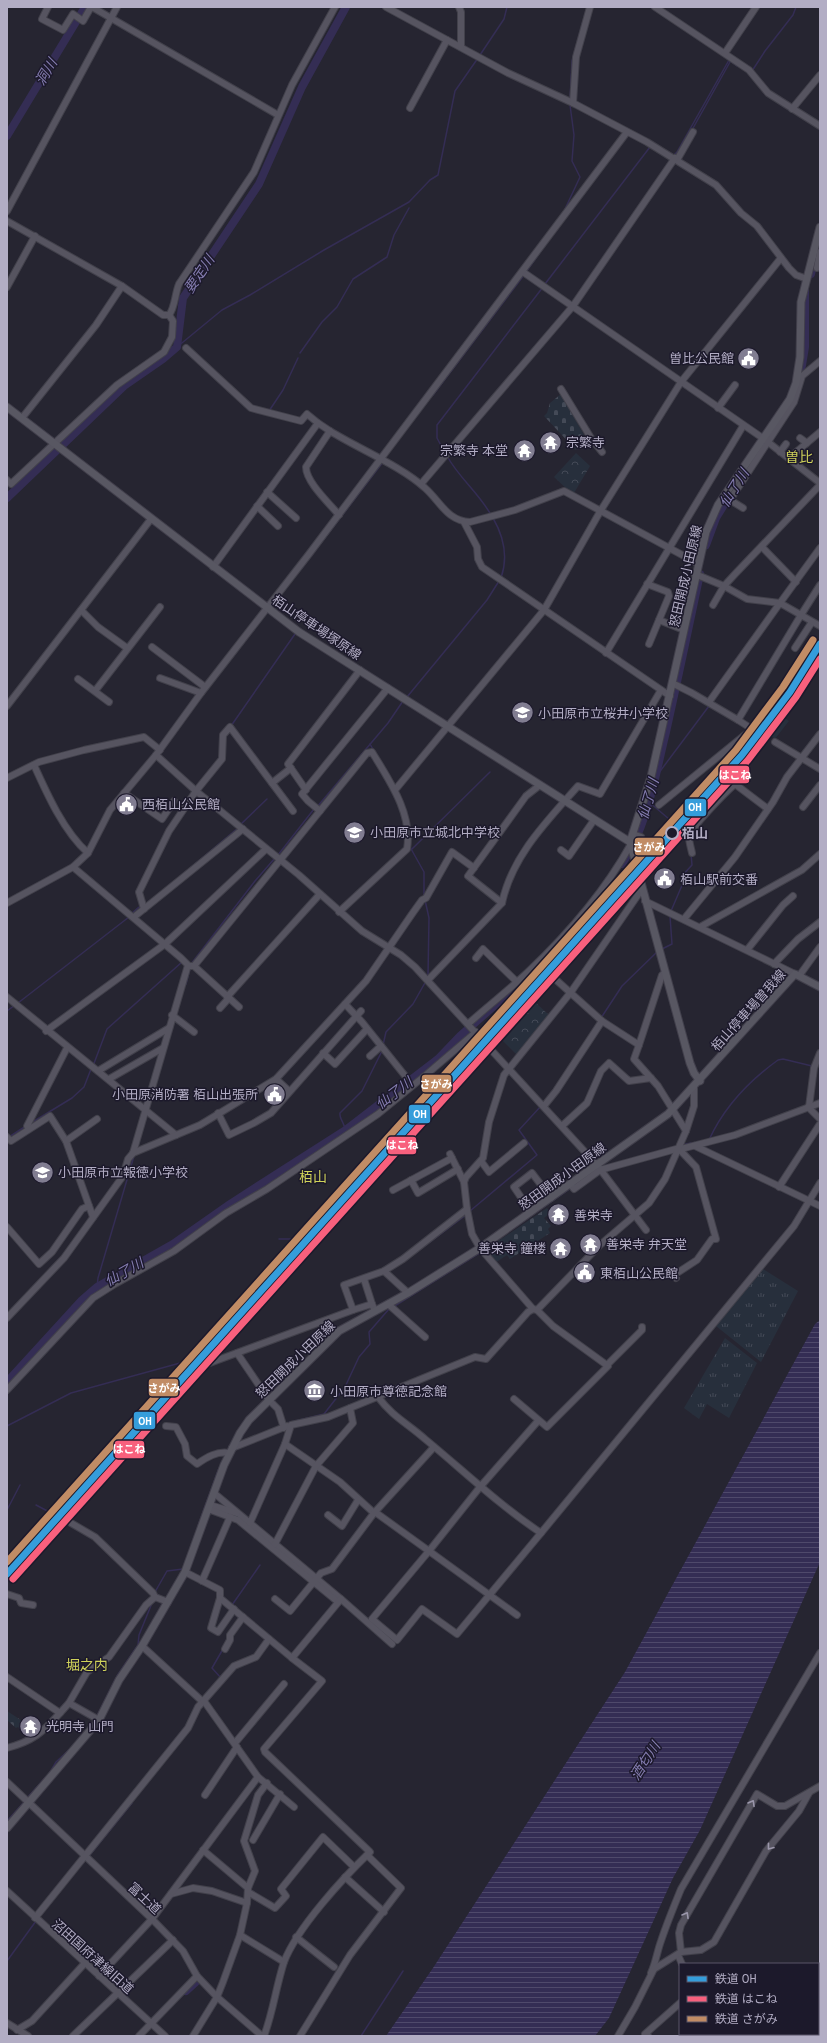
<svg xmlns="http://www.w3.org/2000/svg" width="827" height="2043" font-family="'Archivo Narrow','Noto Sans JP',sans-serif">
<style>
.grass{fill:url(#grass-tufts)}
.forest{fill:url(#forest-crowns)}
.cemetery{fill:url(#cemetery-stones)}
.garden{fill:#272f3c}
.water{fill:url(#water-rules)}
.lines{fill:none;stroke-linecap:round;stroke-linejoin:round}
.stream{stroke:#342d54;stroke-width:1.5}
.river{stroke:#342d54;stroke-width:8}
.minor-casing{stroke:#42414b;stroke-width:8}
.major-casing{stroke:#413f4b;stroke-width:9}
.minor{stroke:#565460;stroke-width:6}
.major{stroke:#585762;stroke-width:7}
.rail-1-casing{stroke:#1c192b;stroke-width:10}
.rail-2-casing{stroke:#1c192b;stroke-width:10}
.rail-3-casing{stroke:#1c192b;stroke-width:10}
.rail-1{stroke:#359ddb;stroke-width:7}
.rail-2{stroke:#f8607d;stroke-width:7}
.rail-3{stroke:#c18c65;stroke-width:7}
.oneway{stroke:#9b97ab}
.stop-dot{fill:#1c192b;stroke:#b2adc4;stroke-width:2}
.labels{text-anchor:middle;stroke-width:3;stroke-linejoin:round;paint-order:stroke}
.poi-label{font-size:13px;fill:#b2adc4;stroke:#1c192b;text-anchor:start}
.street-label{font-size:13px;fill:#b2adc4;stroke:#1c192b}
.stop-label{font-size:13px;font-weight:bold;fill:#b2adc4;stroke:#1c192b;text-anchor:start}
.water-label{font-size:14px;font-style:italic;fill:#857db1;stroke:#1c192b}
.neighbourhood-label{font-size:14px;fill:#cfd25a;stroke:#1c192b}
.line-badge{stroke:#1c192b;stroke-width:1.5}
.badge-label{font-size:11px;text-anchor:middle;font-weight:bold;fill:#fff}
</style>
<defs>
<pattern id="grass-tufts" width="24" height="20" patternUnits="userSpaceOnUse"><rect width="24" height="20" fill="#272f3c"/><path d="M3 7l-1-3M5 7V3M7 7l1-3M15 17l-1-3M17 17v-4M19 17l1-3" fill="none" stroke="#444a57"/></pattern>
<pattern id="forest-crowns" width="20" height="18" patternUnits="userSpaceOnUse"><rect width="20" height="18" fill="#272f3c"/><path d="M2 6a3 3 0 1 1 6 0M12 15a3 3 0 1 1 6 0" fill="none" stroke="#444a57"/></pattern>
<pattern id="cemetery-stones" width="16" height="16" patternUnits="userSpaceOnUse"><rect width="16" height="16" fill="#272f3c"/><path d="M2 7V4a2 2 0 0 1 4 0v3zM10 15v-3a2 2 0 0 1 4 0v3z" fill="#444a57"/></pattern>
<pattern id="water-rules" width="6" height="5" patternUnits="userSpaceOnUse"><rect width="6" height="5" fill="#342d54"/><path d="M0 2.5h6" fill="none" stroke="#4f496b"/></pattern>
</defs>
<rect width="100%" height="100%" fill="#262531"/>
<g class="grass">
<path d="M763,1269L798,1291L761,1362L716,1326Z"/>
<path d="M725,1338L757,1363L729,1418L707,1404L699,1419L684,1408Z"/>
</g>
<g class="forest">
<path d="M576,453L590,466L574,493L568,490L554,477Z"/>
<path d="M536,1003L550,1016L518,1056L503,1041Z"/>
</g>
<g class="cemetery">
<path d="M561,394L584,435L576,450L544,416L547,413L550,403Z"/>
<path d="M547,1208L550,1213L544,1218L551,1226L548,1229L550,1233L510,1259L507,1255L495,1263L485,1250Z"/>
<path d="M7,1711L27,1724L22,1731L18,1727L16,1728L7,1720Z"/>
</g>
<path class="garden" d="M781,715L789,721L775,739L768,734Z"/>
<path class="water" d="M820,1320V1562L700,1830L673,1878L609,2018L595,2036H386L433,1968L625,1672L815,1324Z"/>
<g class="lines">
<g class="stream">
<path d="M480,55L504,19L507,7"/>
<path d="M752,71L765,51L793,15L796,7"/>
<path d="M570,99L572,61L587,7"/>
<path d="M692,130L730,62"/>
<path d="M673,156L677,152L729,60L737,66"/>
<path d="M565,209L580,177L572,161L574,135L570,105"/>
<path d="M526,272L563,220"/>
<path d="M545,284L650,147H651"/>
<path d="M177,347L222,310L250,295L324,250L409,202L430,180L438,175L455,91L478,58"/>
<path d="M300,353L322,322L337,307L353,279L387,257L394,235L409,208"/>
<path d="M433,395L524,275"/>
<path d="M269,411L283,390L298,358"/>
<path d="M445,453L437,438V425L543,287"/>
<path d="M447,456C459,478 479,493 491,515"/>
<path d="M493,518C504,537 508,558 501,578"/>
<path d="M301,569L383,462"/>
<path d="M407,697L487,600L499,581"/>
<path d="M231,726L295,634"/>
<path d="M370,744L374,751"/>
<path d="M656,774H658L709,706"/>
<path d="M649,802L676,825"/>
<path d="M317,807L388,723L403,701"/>
<path d="M240,825L267,799"/>
<path d="M680,829L687,837"/>
<path d="M410,842V847L424,872V897"/>
<path d="M412,849L490,772"/>
<path d="M278,855L314,809"/>
<path d="M183,874L238,828"/>
<path d="M425,900L429,918L428,976"/>
<path d="M671,911L683,883L681,877L692,865L691,854"/>
<path d="M131,914L139,907"/>
<path d="M662,949L672,944L670,916"/>
<path d="M191,964L255,881L275,858"/>
<path d="M186,984L190,968"/>
<path d="M18,1003L129,917"/>
<path d="M7,1011L15,1005"/>
<path d="M601,1018L622,986L657,952"/>
<path d="M383,1045L386,1032L413,1004L426,981"/>
<path d="M93,1066L107,1029L182,962"/>
<path d="M31,1123L72,1098L84,1087L91,1069"/>
<path d="M345,1130C345,1123 339,1119 340,1113L362,1091L382,1051"/>
<path d="M9,1137L26,1126"/>
<path d="M709,1140C724,1107 749,1081 778,1060L783,1059L812,1066"/>
<path d="M681,1145L691,1143"/>
<path d="M470,1211L537,1155L519,1130L541,1106"/>
<path d="M279,1239H297L302,1242"/>
<path d="M484,1249L571,1188"/>
<path d="M410,1257L466,1215"/>
<path d="M97,1287L98,1278L134,1156"/>
<path d="M393,1307L481,1252"/>
<path d="M287,1423L324,1414L345,1387L359,1357L370,1344L369,1332L389,1309"/>
<path d="M7,1426L71,1393L191,1360L199,1367"/>
<path d="M227,1452L231,1445"/>
<path d="M36,1505L55,1515"/>
<path d="M7,1510L20,1485"/>
<path d="M198,1526L219,1468"/>
<path d="M155,1592L167,1571L183,1569"/>
<path d="M232,1605L260,1565"/>
<path d="M221,1678L212,1668L223,1649"/>
<path d="M97,1716L117,1676L138,1645L139,1635L152,1603"/>
<path d="M49,1774L56,1762L71,1748"/>
<path d="M27,1798L45,1778"/>
<path d="M7,1821L25,1801"/>
<path d="M89,1856L132,1803"/>
<path d="M7,1961L36,1921"/>
<path d="M361,2036L403,1971"/>
</g>
<g class="river">
<path d="M7,136L85,7"/>
<path d="M811,274L820,240"/>
<path d="M799,383L805,347V291"/>
<path d="M7,498L124,386L163,359L177,347L183,298L259,184L302,87L346,7"/>
<path d="M706,545L716,518L740,479"/>
<path d="M622,864C648,825 655,776 666,732C678,679 689,626 700,574"/>
<path d="M7,1382L82,1300L97,1287L173,1244L230,1204L347,1129L438,1059L460,1036L554,953L589,912L602,894"/>
<path d="M186,1991L197,1981"/>
</g>
<defs>
<g id="minor">
<path d="M48,7L42,19L63,30L73,14L83,21L91,7"/>
<path d="M92,7L278,115"/>
<path d="M386,7L508,73L573,103"/>
<path d="M459,7L461,12V47"/>
<path d="M590,7L576,57L573,103L647,142L716,185L741,213L757,226L789,268L796,275L807,279"/>
<path d="M655,7L749,70L768,93L820,126"/>
<path d="M725,53L756,7"/>
<path d="M410,108L447,40"/>
<path d="M792,109L820,75"/>
<path d="M677,160L693,132"/>
<path d="M7,211L117,7"/>
<path d="M7,221L122,286L163,315H169"/>
<path d="M817,268L820,252"/>
<path d="M523,272L764,439L820,483"/>
<path d="M7,287L35,236"/>
<path d="M169,315C175,308 175,293 179,284L254,172L292,85L335,7"/>
<path d="M186,348L251,408L301,421L307,414L318,423"/>
<path d="M561,389L591,438L602,452"/>
<path d="M718,408L735,385"/>
<path d="M22,418L96,325L122,286"/>
<path d="M800,438L807,443"/>
<path d="M780,452L786,444"/>
<path d="M789,458L820,432"/>
<path d="M7,480L11,484L117,385L164,352L172,337L173,321L169,315"/>
<path d="M421,484L573,306L675,158"/>
<path d="M267,492L296,518"/>
<path d="M257,506L278,526"/>
<path d="M743,508L730,500L794,402L802,376L820,361"/>
<path d="M339,515C329,503 306,482 306,467L330,431C359,449 401,466 425,488C440,501 447,521 470,522L515,510L564,491L697,563"/>
<path d="M464,522L477,547L478,559L482,567L670,696"/>
<path d="M762,547L796,582"/>
<path d="M213,567L318,423L330,431"/>
<path d="M695,574L724,586L747,599L780,603L820,548"/>
<path d="M647,584L668,592L669,596L649,644"/>
<path d="M713,605L724,586L736,573L820,485"/>
<path d="M81,610L98,627L127,648"/>
<path d="M659,620L684,630"/>
<path d="M152,647L205,687"/>
<path d="M795,648L812,622"/>
<path d="M606,653L743,426"/>
<path d="M160,678L201,693"/>
<path d="M78,679L109,702"/>
<path d="M672,683L692,693L738,720L801,615L820,626"/>
<path d="M95,691L160,607"/>
<path d="M709,702L780,603L801,615L820,585"/>
<path d="M7,706L151,519"/>
<path d="M775,742L820,769"/>
<path d="M156,755L196,791L299,875L362,931L401,955L415,967L597,1165L646,1230"/>
<path d="M34,765C47,794 64,832 88,853"/>
<path d="M291,768L272,783L293,811"/>
<path d="M7,778L39,762L84,750L144,737L160,750"/>
<path d="M306,790L288,764L360,670"/>
<path d="M395,790L544,610L601,510L681,382L781,258"/>
<path d="M124,793L162,819L174,801"/>
<path d="M659,805L752,729L738,720"/>
<path d="M803,807L820,785"/>
<path d="M320,811L308,801L302,794L388,688"/>
<path d="M633,834L641,837"/>
<path d="M561,850L569,856L594,820"/>
<path d="M692,853C691,848 689,842 689,837C691,827 726,792 735,784L768,809"/>
<path d="M645,901L795,974"/>
<path d="M7,903L73,867L88,853L110,810L156,755L201,693L309,554L627,132"/>
<path d="M502,903L468,876L526,796L540,785"/>
<path d="M144,909L139,892L169,831L196,791L222,759L223,735L230,727L272,783"/>
<path d="M134,917L243,829"/>
<path d="M684,919L735,857L773,802L787,777L820,734"/>
<path d="M700,927L802,870L820,854"/>
<path d="M747,950L783,905L793,896"/>
<path d="M476,958L483,949L517,982"/>
<path d="M774,964L798,939L820,922"/>
<path d="M190,966H194L239,1007"/>
<path d="M194,966L367,753L372,752C389,780 413,814 407,849L339,912"/>
<path d="M799,976L820,947"/>
<path d="M428,980L502,903C512,856 547,821 578,786L600,794L661,690"/>
<path d="M7,997L176,1135"/>
<path d="M227,997L320,894"/>
<path d="M345,1004L362,1022L406,1077"/>
<path d="M220,1008L229,998"/>
<path d="M523,1012L551,979L554,978L602,1021L556,1091L544,1106"/>
<path d="M172,1015L194,1032"/>
<path d="M602,1021L639,1045L662,975L665,973"/>
<path d="M468,1024C488,1006 509,990 528,972C567,935 605,891 631,844"/>
<path d="M46,1031L165,944L266,849"/>
<path d="M323,1053L335,1064L367,1029"/>
<path d="M370,1056L381,1046"/>
<path d="M98,1071L169,1028"/>
<path d="M109,1079L163,1048"/>
<path d="M276,1079L289,1091"/>
<path d="M808,1107L820,1119"/>
<path d="M809,1107L814,1068L820,1053"/>
<path d="M218,1113L229,1135L254,1123L271,1113L361,1011"/>
<path d="M562,1126L587,1103L601,1071L609,1063L629,1081L651,1078"/>
<path d="M28,1128L27,1126L67,1048"/>
<path d="M686,1131L694,1106V1087"/>
<path d="M7,1137L11,1141L50,1116L66,1141L93,1217"/>
<path d="M66,1141L97,1119"/>
<path d="M695,1146L820,1206"/>
<path d="M133,1153L200,1125L276,1079L366,981L412,914L422,900L426,898L452,852L474,868"/>
<path d="M450,1154L464,1182"/>
<path d="M481,1161L489,1172L524,1143"/>
<path d="M411,1180L418,1193L458,1169"/>
<path d="M570,1184L574,1189L600,1170L676,1149H681L735,1135L820,1103"/>
<path d="M779,1187L820,1124"/>
<path d="M393,1190L452,1158"/>
<path d="M531,1212L514,1187L532,1173L551,1198"/>
<path d="M7,1227L39,1264L52,1252L82,1209L89,1206"/>
<path d="M384,1271L408,1293"/>
<path d="M676,1278L674,1275L697,1260L712,1239H716L696,1167L679,1149"/>
<path d="M364,1279L372,1304"/>
<path d="M388,1304L425,1337"/>
<path d="M353,1310L344,1285L384,1271L403,1259L467,1209"/>
<path d="M537,1310L600,1245L649,1203L665,1179L686,1131L658,1086L634,1059L639,1045"/>
<path d="M7,1318L64,1258L123,1176L128,1159L133,1153L188,965L181,958L73,867"/>
<path d="M237,1353L269,1400L278,1409L284,1428"/>
<path d="M608,1364L642,1330V1327"/>
<path d="M7,1390L93,1298L115,1284L174,1251L226,1213L267,1189L378,1114L427,1074L476,1032"/>
<path d="M514,1399L547,1427L608,1366L553,1326L537,1310L533,1309"/>
<path d="M171,1400L196,1372L207,1364L353,1310L372,1304L375,1311"/>
<path d="M166,1426L176,1427L185,1444L187,1456L197,1464C207,1457 217,1451 229,1453"/>
<path d="M285,1444L340,1482L374,1513"/>
<path d="M232,1448L287,1426"/>
<path d="M214,1493L341,1599L392,1644"/>
<path d="M210,1505L237,1513"/>
<path d="M208,1509L238,1520L338,1602"/>
<path d="M375,1512L429,1551L372,1619L397,1640L422,1609L457,1634L541,1533C498,1504 465,1472 425,1439C407,1423 393,1417 378,1397"/>
<path d="M328,1515L342,1526L358,1500"/>
<path d="M71,1523L95,1537L153,1593L155,1597L168,1602"/>
<path d="M250,1523L285,1444L291,1425L328,1417L350,1408"/>
<path d="M541,1533L794,1226L820,1183"/>
<path d="M275,1544L316,1466L353,1423L350,1408L475,1357L486,1359L528,1312L533,1309L480,1248L472,1234L467,1209L464,1182L466,1177L483,1158L489,1122L504,1075L571,992L642,889"/>
<path d="M185,1572L220,1590V1598L292,1658L341,1599"/>
<path d="M202,1581L230,1517"/>
<path d="M7,1594L19,1598L21,1603L33,1605"/>
<path d="M220,1598L211,1628L218,1632L234,1609"/>
<path d="M275,1599L290,1611L321,1573L332,1569L374,1513L434,1447"/>
<path d="M517,1615L429,1551L480,1487L538,1421"/>
<path d="M142,1646L203,1702"/>
<path d="M225,1649L230,1640V1635L243,1617"/>
<path d="M7,1677L60,1713L69,1703L99,1720"/>
<path d="M69,1703L87,1672L109,1657L146,1605L155,1597"/>
<path d="M235,1743L284,1684"/>
<path d="M7,1748C33,1741 42,1733 60,1713"/>
<path d="M258,1777L294,1807"/>
<path d="M7,1782L152,1919L183,1951L197,1976L217,1997L262,2036"/>
<path d="M205,1795L237,1747"/>
<path d="M253,1840L280,1794"/>
<path d="M203,1850L248,1888"/>
<path d="M345,1877L384,1912"/>
<path d="M7,1891L165,2036"/>
<path d="M248,1892L275,1908L286,1896L281,1889L323,1837L354,1867"/>
<path d="M171,1894L193,1888L212,1891L247,1903"/>
<path d="M35,1918L188,1728L198,1707L234,1666L256,1657L269,1639"/>
<path d="M240,1935L284,1962"/>
<path d="M296,1937L334,1967"/>
<path d="M681,1952L679,1933L681,1925L757,1794L777,1806H785L820,1786"/>
<path d="M678,1955L682,1964"/>
<path d="M651,1973C656,1962 657,1952 661,1941C667,1923 674,1906 681,1889L820,1653"/>
<path d="M99,1976L152,1919L258,1777L204,1701"/>
<path d="M7,2023L28,2036"/>
<path d="M17,2030L32,2021L85,1963"/>
<path d="M73,2036L173,1940"/>
<path d="M139,2036L197,1976"/>
<path d="M193,2036L217,1997L223,1982L240,1935L247,1903L248,1888L255,1871L244,1841L258,1795L267,1783"/>
<path d="M264,2036C273,2012 276,1987 284,1962C297,1928 343,1878 370,1852L265,1752L264,1749L322,1681L292,1658"/>
<path d="M300,2036L350,1955L401,1888L367,1855"/>
<path d="M618,2036L635,2007L654,1969L681,1952L701,1950L714,1942L766,1851L799,1811L809,1793"/>
<path d="M648,2036L645,2034L680,2003"/>
</g>
<g id="major">
<path d="M7,407L299,632L630,842"/>
<path d="M700,1081L694,1073L690,1063L630,842L651,777L706,532L718,505L790,399L796,383L800,357L801,302L820,227"/>
<path d="M7,1828L99,1720L119,1680L142,1646L185,1572L224,1465L240,1433L249,1420L339,1331L408,1293L480,1248L668,1114L795,974L820,987"/>
</g>
</defs>
<use href="#minor" class="minor-casing"/>
<use href="#major" class="major-casing"/>
<use href="#minor" class="minor"/>
<use href="#major" class="major"/>
<defs>
<path id="rail-1" d="M7,1574L742,755L790,692L820,644"/>
<path id="rail-2" d="M13,1579L748,760L796,697L820,659"/>
<path id="rail-3" d="M7,1562L736,750L783,687L813,640"/>
</defs>
<use href="#rail-1" class="rail-1-casing"/>
<use href="#rail-2" class="rail-2-casing"/>
<use href="#rail-3" class="rail-3-casing"/>
<use href="#rail-1" class="rail-1"/>
<use href="#rail-2" class="rail-2"/>
<use href="#rail-3" class="rail-3"/>
</g>
<defs><path id="oneway-chevron" d="M-2-3.5L2.5 0L-2 3.5" fill="none" stroke-width="1.6" stroke-linecap="round" stroke-linejoin="round"/></defs>
<g class="oneway">
<use href="#oneway-chevron" transform="translate(752 1803) rotate(-60)"/>
<use href="#oneway-chevron" transform="translate(770 1847) rotate(128)"/>
<use href="#oneway-chevron" transform="translate(686 1915) rotate(-60)"/>
</g>
<defs>
<symbol id="civic-disc" viewBox="-11 -11 22 22"><circle r="9.5" fill="#817d91" stroke="#1c192b"/><path d="M-.6-6.5H3V-4.5H.6V-3L4-1V1h2V6H-6V1h2V-1L-.6-3ZM-1.2 2.5V6h2.4V2.5Z" fill="#fff"/></symbol>
<symbol id="temple-disc" viewBox="-11 -11 22 22"><circle r="9.5" fill="#817d91" stroke="#1c192b"/><path d="M0-6L5-2H3V0L6.5 2.5H4V6H1.5V3h-3V6H-4V2.5H-6.5L-3 0V-2H-5Z" fill="#fff"/></symbol>
<symbol id="school-disc" viewBox="-11 -11 22 22"><circle r="9.5" fill="#817d91" stroke="#1c192b"/><path d="M0-5L7-2L0 1L-7-2ZM-4 1L0 2.5L4 1V4Q0 6-4 4Z" fill="#fff"/></symbol>
<symbol id="museum-disc" viewBox="-11 -11 22 22"><circle r="9.5" fill="#817d91" stroke="#1c192b"/><path d="M0-6L6-3V-2H-6V-3ZM-5-1h2V3h-2ZM-1-1h2V3h-2ZM3-1h2V3H3ZM-6 4H6V6H-6Z" fill="#fff"/></symbol>
</defs>
<g fill-rule="evenodd">
<use href="#civic-disc" x="736" y="346" width="25" height="25"/>
<use href="#temple-disc" x="538" y="430" width="25" height="25"/>
<use href="#temple-disc" x="512" y="438" width="25" height="25"/>
<use href="#school-disc" x="510" y="700" width="25" height="25"/>
<use href="#civic-disc" x="114" y="792" width="25" height="25"/>
<use href="#school-disc" x="342" y="820" width="25" height="25"/>
<use href="#civic-disc" x="652" y="866" width="25" height="25"/>
<use href="#civic-disc" x="262" y="1082" width="25" height="25"/>
<use href="#school-disc" x="30" y="1160" width="25" height="25"/>
<use href="#temple-disc" x="546" y="1202" width="25" height="25"/>
<use href="#temple-disc" x="578" y="1232" width="25" height="25"/>
<use href="#temple-disc" x="548" y="1236" width="25" height="25"/>
<use href="#civic-disc" x="572" y="1260" width="25" height="25"/>
<use href="#museum-disc" x="302" y="1378" width="25" height="25"/>
<use href="#temple-disc" x="18" y="1714" width="25" height="25"/>
</g>
<circle class="stop-dot" cx="672" cy="833" r="6"/>
<g class="labels">
<g class="poi-label">
<text x="734" y="363" text-anchor="end">曽比公民館</text>
<text x="566" y="447">宗繁寺</text>
<text x="508" y="455" text-anchor="end">宗繁寺 本堂</text>
<text x="538" y="718">小田原市立桜井小学校</text>
<text x="142" y="809">西栢山公民館</text>
<text x="370" y="837">小田原市立城北中学校</text>
<text x="680" y="884">栢山駅前交番</text>
<text x="258" y="1099" text-anchor="end">小田原消防署 栢山出張所</text>
<text x="58" y="1177">小田原市立報徳小学校</text>
<text x="574" y="1220">善栄寺</text>
<text x="606" y="1249">善栄寺 弁天堂</text>
<text x="546" y="1253" text-anchor="end">善栄寺 鐘楼</text>
<text x="600" y="1278">東栢山公民館</text>
<text x="330" y="1396">小田原市尊徳記念館</text>
<text x="46" y="1731">光明寺 山門</text>
</g>
<g class="street-label">
<text transform="translate(685 576) rotate(-77)" y="5">怒田開成小田原線</text>
<text transform="translate(317 627) rotate(34)" y="5">栢山停車場塚原線</text>
<text transform="translate(748 1010) rotate(-48)" y="5">栢山停車場曽我線</text>
<text transform="translate(562 1176) rotate(-36)" y="5">怒田開成小田原線</text>
<text transform="translate(295 1359) rotate(-44)" y="5">怒田開成小田原線</text>
<text transform="translate(145 1898) rotate(43)" y="5">富士道</text>
<text transform="translate(93 1956) rotate(42)" y="5">沼田国府津線旧道</text>
</g>
<g class="stop-label">
<text x="682" y="838">栢山</text>
</g>
<g class="water-label">
<text transform="translate(46 72) rotate(-59)" y="5">洞川</text>
<text transform="translate(199 274) rotate(-56)" y="5">要定川</text>
<text transform="translate(734 488) rotate(-58)" y="5">仙了川</text>
<text transform="translate(648 799) rotate(-74)" y="5">仙了川</text>
<text transform="translate(394 1093) rotate(-37)" y="5">仙了川</text>
<text transform="translate(124 1272) rotate(-30)" y="5">仙了川</text>
<text transform="translate(645 1761) rotate(-57)" y="5">酒匂川</text>
</g>
<g class="neighbourhood-label">
<text x="799" y="462">曽比</text>
<text x="313" y="1182">栢山</text>
<text x="87" y="1670">堀之内</text>
</g>
</g>
<g class="line-badge">
<rect x="719" y="765" width="31" height="19" rx="4" fill="#f8607d"/>
<rect x="684" y="798" width="23" height="19" rx="4" fill="#359ddb"/>
<rect x="634" y="837" width="30" height="19" rx="4" fill="#c18c65"/>
<rect x="421" y="1074" width="31" height="19" rx="4" fill="#c18c65"/>
<rect x="408" y="1104" width="23" height="20" rx="4" fill="#359ddb"/>
<rect x="387" y="1136" width="30" height="19" rx="4" fill="#f8607d"/>
<rect x="148" y="1378" width="31" height="19" rx="4" fill="#c18c65"/>
<rect x="133" y="1411" width="23" height="19" rx="4" fill="#359ddb"/>
<rect x="114" y="1440" width="31" height="19" rx="4" fill="#f8607d"/>
</g>
<g class="badge-label">
<text x="735" y="779">はこね</text>
<text x="695" y="811">OH</text>
<text x="649" y="851">さがみ</text>
<text x="436" y="1088">さがみ</text>
<text x="420" y="1118">OH</text>
<text x="402" y="1149">はこね</text>
<text x="164" y="1392">さがみ</text>
<text x="145" y="1425">OH</text>
<text x="129" y="1453">はこね</text>
</g>
<rect width="827" height="2043" fill="none" stroke="#b2adc4" stroke-width="16"/>
<rect x="679" y="1963" width="140" height="72" fill="#1c192b" stroke="#585468"/>
<rect x="687" y="1976" width="20" height="6" fill="#359ddb" stroke="#585468"/>
<text x="715" y="1983" font-size="12" fill="#b2adc4">鉄道 OH</text>
<rect x="687" y="1996" width="20" height="6" fill="#f8607d" stroke="#585468"/>
<text x="715" y="2003" font-size="12" fill="#b2adc4">鉄道 はこね</text>
<rect x="687" y="2016" width="20" height="6" fill="#c18c65" stroke="#585468"/>
<text x="715" y="2023" font-size="12" fill="#b2adc4">鉄道 さがみ</text>
</svg>
